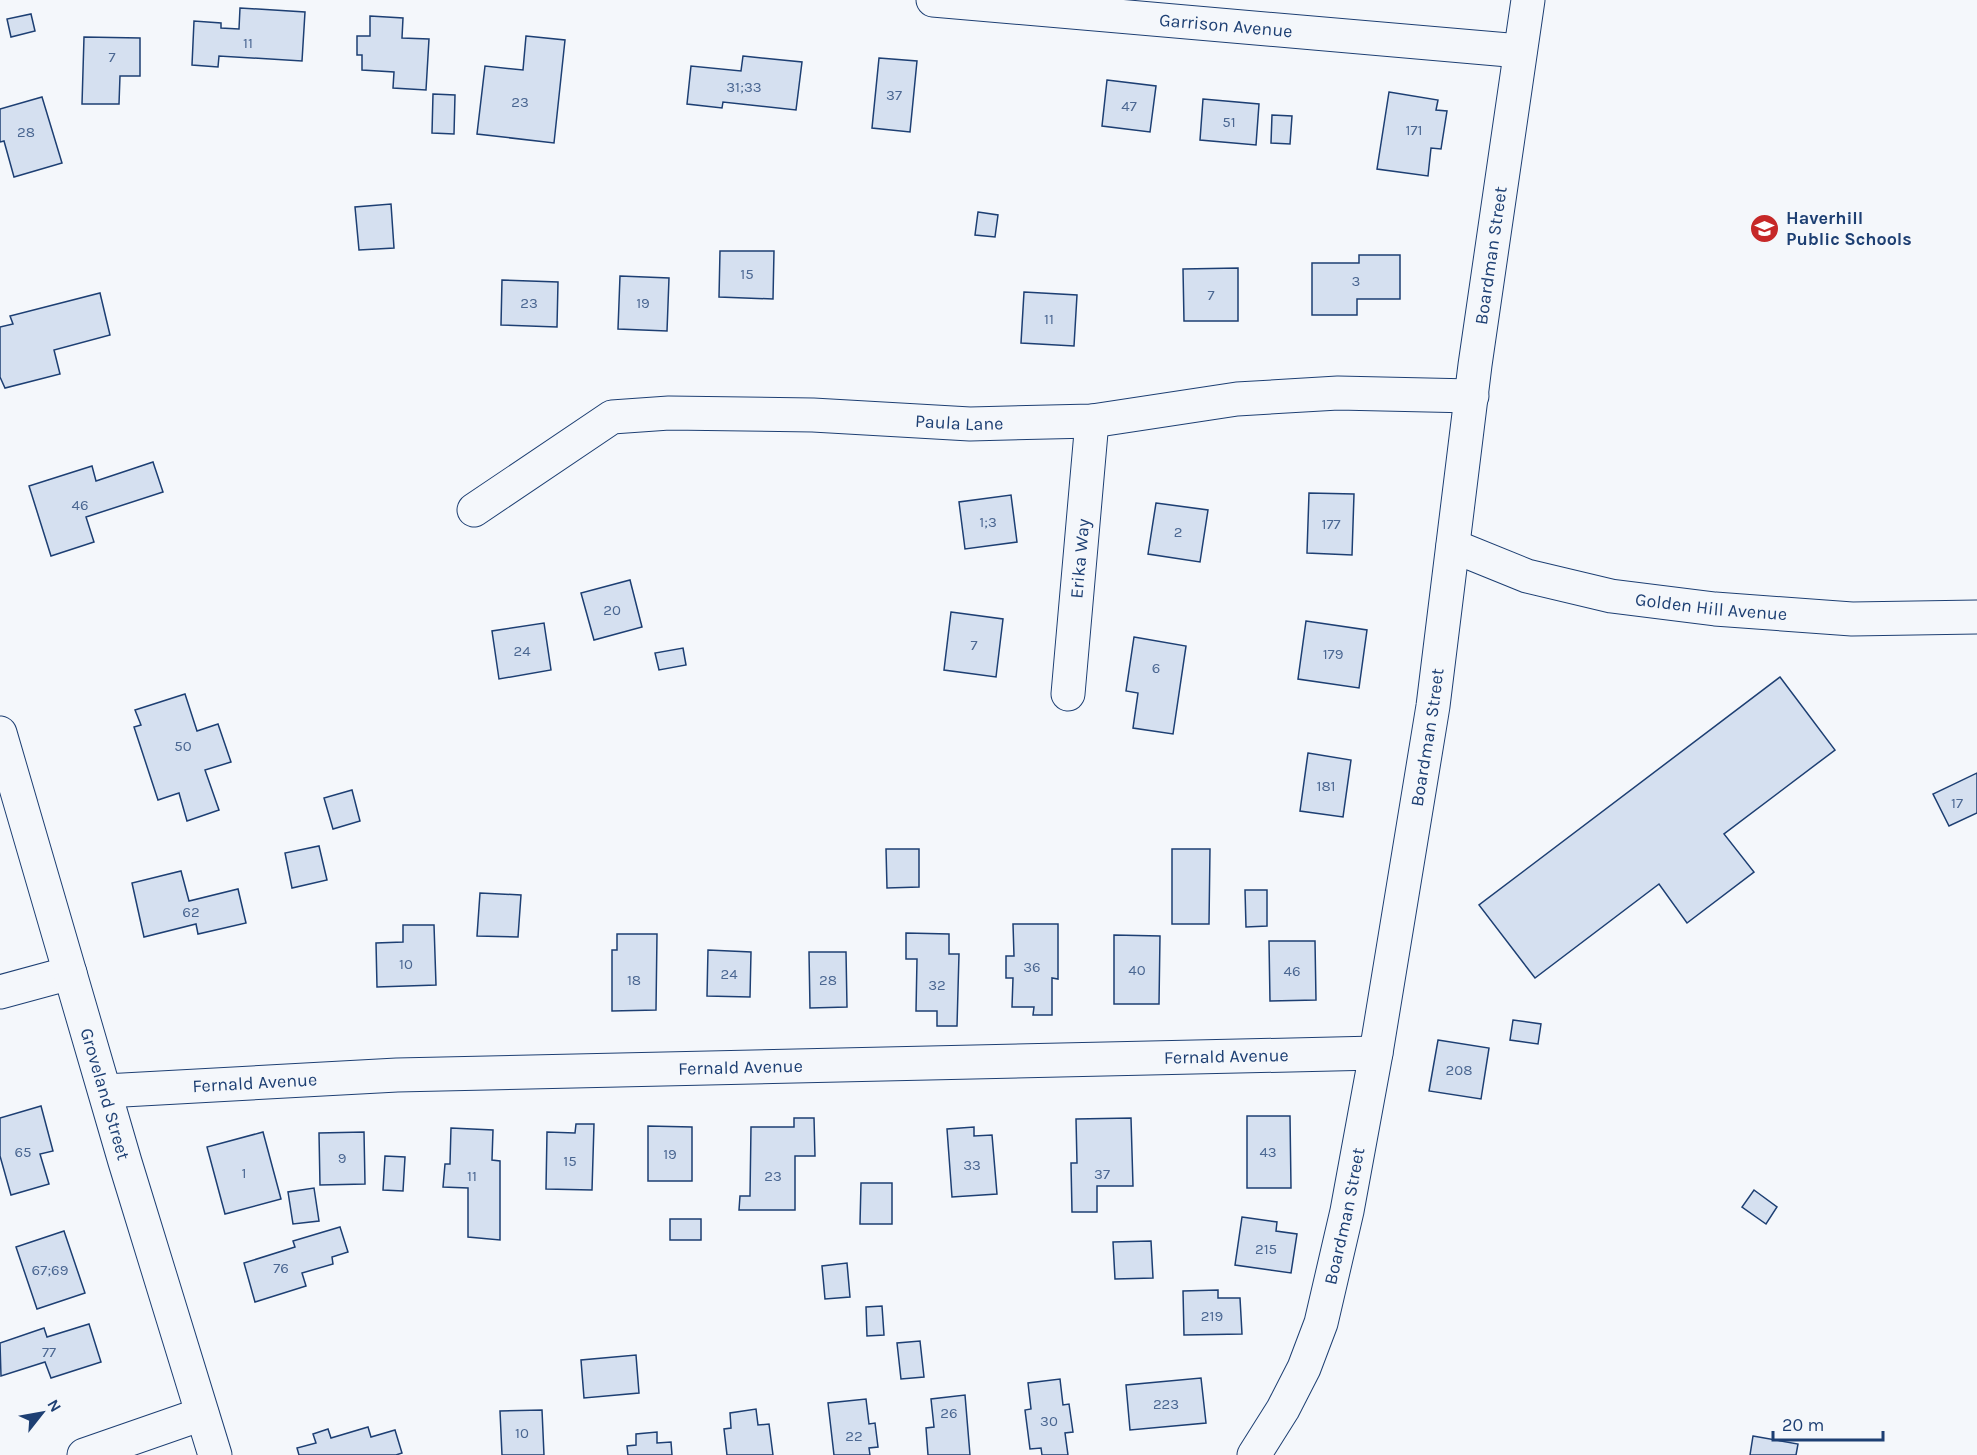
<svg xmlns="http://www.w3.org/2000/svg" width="1977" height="1455" font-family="Karla,sans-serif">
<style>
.building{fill:#d5e0f0;stroke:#1d3f73;stroke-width:1.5}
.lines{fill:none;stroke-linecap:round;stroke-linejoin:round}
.minor-casing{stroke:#1d3f73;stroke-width:35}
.major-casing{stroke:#1d3f73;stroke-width:35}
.minor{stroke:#f4f7fb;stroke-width:33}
.major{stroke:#f4f7fb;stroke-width:33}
.labels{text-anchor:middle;stroke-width:4.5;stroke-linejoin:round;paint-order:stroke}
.number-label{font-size:15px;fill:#4b6792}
.street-label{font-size:18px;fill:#1d3f73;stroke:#f4f7fb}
.poi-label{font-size:18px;font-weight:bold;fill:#1d3f73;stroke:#f4f7fb;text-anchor:start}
</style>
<rect width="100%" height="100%" fill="#f4f7fb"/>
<g class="building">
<path d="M240,8L305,12L302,61L219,56L218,67L192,65L194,21L221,23V28L239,29Z"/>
<path d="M31,14L35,31L11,37L7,19Z"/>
<path d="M370,16L403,18L402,38L429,39L426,90L393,88L394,72L362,70V55H357V36H370Z"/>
<path d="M526,36L565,40L554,143L477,134L485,66L523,70Z"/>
<path d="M84,37L140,38V76H120L119,104H82Z"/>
<path d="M743,56L802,62L796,110L723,102L722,108L687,104L691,66L741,71Z"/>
<path d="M879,58L917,61L910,132L872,128Z"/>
<path d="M1107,80L1156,86L1150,132L1102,126Z"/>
<path d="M1389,92L1438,100L1436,110L1447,111L1441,149L1431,148L1428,176L1377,169Z"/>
<path d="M433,94L455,95L454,134L432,133Z"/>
<path d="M42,97L62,163L14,177L4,141L0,142V109Z"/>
<path d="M1203,99L1259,104L1256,145L1200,140Z"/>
<path d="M1272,115L1292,116L1290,144L1271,143Z"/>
<path d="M391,204L394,248L359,250L355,207Z"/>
<path d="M978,212L998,215L995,237L975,235Z"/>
<path d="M720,251H774L773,299L719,297Z"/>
<path d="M1359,255H1400V299H1357V315H1312V263H1359Z"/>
<path d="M1238,268V321H1184L1183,269Z"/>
<path d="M620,276L669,278L667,331L618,329Z"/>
<path d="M502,280L558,282L557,327L501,325Z"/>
<path d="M1024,292L1077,295L1074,346L1021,343Z"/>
<path d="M100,293L110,335L54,350L60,374L5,388L0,377V327L13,324L10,316Z"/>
<path d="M153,462L163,492L86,517L94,542L51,556L29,486L92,466L96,481Z"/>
<path d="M1309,493L1354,494L1352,555L1307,553Z"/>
<path d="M1011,495L1017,542L965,549L959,502Z"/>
<path d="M1156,503L1208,510L1200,562L1148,554Z"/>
<path d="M630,580L642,627L594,640L581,593Z"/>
<path d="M951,612L1003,619L996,677L944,670Z"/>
<path d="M1306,621L1367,630L1359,688L1298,679Z"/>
<path d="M544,623L551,670L499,679L492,631Z"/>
<path d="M1134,637L1186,646L1173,734L1133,728L1138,693L1126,691Z"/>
<path d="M683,648L686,665L659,670L655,653Z"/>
<path d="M1780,677L1835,750L1724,834L1754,872L1687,923L1659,884L1535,978L1479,905Z"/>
<path d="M185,694L197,731L218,724L231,762L205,770L219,810L187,821L179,793L158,800L134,727L141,725L135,710Z"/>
<path d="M1308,753L1351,760L1343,817L1300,811Z"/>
<path d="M1977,773V813L1949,826L1933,794Z"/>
<path d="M352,790L360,821L333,829L324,798Z"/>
<path d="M319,846L327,880L292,888L285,853Z"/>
<path d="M886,849H919V887L887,888Z"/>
<path d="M1172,849H1210L1209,924H1172Z"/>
<path d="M181,871L189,901L238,889L246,923L198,934L196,924L144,937L132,883Z"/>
<path d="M1245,890H1267V926L1246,927Z"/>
<path d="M480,893L521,895L518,937L477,936Z"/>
<path d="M1013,924H1058V979L1052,978V1015H1033L1034,1007H1012L1013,978H1006V956H1014Z"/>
<path d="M403,925H434L436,985L377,987L376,943L403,942Z"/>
<path d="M906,933L949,934V954H959L957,1026H937V1011H916L917,959H906Z"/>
<path d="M617,934H657L656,1010L612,1011V950H617Z"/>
<path d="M1114,935L1160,936L1159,1004H1114Z"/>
<path d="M1269,941H1315L1316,1000L1270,1001Z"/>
<path d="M708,950L751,952L750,997L707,996Z"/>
<path d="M809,952H846L847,1007L810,1008Z"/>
<path d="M1513,1020L1541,1024L1538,1044L1510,1040Z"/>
<path d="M1438,1040L1489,1048L1481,1099L1429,1091Z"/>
<path d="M41,1106L53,1151L40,1154L49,1184L11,1195L0,1156V1118Z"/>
<path d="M1247,1116H1290L1291,1188H1247Z"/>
<path d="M794,1118H814L815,1156H795V1210H739L740,1196H750L751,1127H794Z"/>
<path d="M1131,1118L1133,1186H1097V1212H1072L1071,1163H1077L1076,1119Z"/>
<path d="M576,1124H594L592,1190L546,1189L547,1132L575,1133Z"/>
<path d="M648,1126L692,1127V1181H648Z"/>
<path d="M974,1127V1136L992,1135L997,1194L952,1197L947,1129Z"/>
<path d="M451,1128L493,1130L492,1160L500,1161V1240L468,1237V1188L443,1187L445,1164H450Z"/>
<path d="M263,1132L281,1199L225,1214L207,1147Z"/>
<path d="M364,1132L365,1184L320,1185L319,1133Z"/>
<path d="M385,1156L405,1157L403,1191L383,1190Z"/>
<path d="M861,1183H892V1224H860Z"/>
<path d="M314,1188L319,1221L293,1224L288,1192Z"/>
<path d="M1754,1190L1777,1207L1766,1224L1742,1207Z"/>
<path d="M1242,1217L1277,1222L1276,1231L1297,1234L1291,1273L1235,1265Z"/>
<rect x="670" y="1219" width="31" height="21"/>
<path d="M340,1227L348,1252L332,1257L333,1264L302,1273L306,1286L255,1302L244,1263L295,1247L293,1241Z"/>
<path d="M64,1231L85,1293L37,1309L16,1247Z"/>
<path d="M1151,1241L1153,1278L1115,1279L1113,1242Z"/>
<path d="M847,1263L850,1297L825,1299L822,1266Z"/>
<path d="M1218,1290V1298H1240L1242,1334L1184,1335L1183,1291Z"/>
<path d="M882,1306L884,1335L867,1336L866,1307Z"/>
<path d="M89,1324L101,1362L51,1378L45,1362L1,1376L0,1343L44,1328L47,1337Z"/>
<path d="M920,1341L924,1377L901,1379L897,1343Z"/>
<path d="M636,1355L639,1393L584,1398L581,1360Z"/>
<path d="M1201,1378L1206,1423L1130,1430L1126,1385Z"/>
<path d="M1060,1379L1063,1405L1069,1404L1073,1432L1065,1433L1068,1455H1042L1041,1448L1030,1449L1025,1410L1031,1409L1028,1383Z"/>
<path d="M965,1395L970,1455H928L926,1428L934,1427L931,1399Z"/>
<path d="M866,1399L869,1424L875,1423L878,1447L869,1448L870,1455H834L828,1403Z"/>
<path d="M756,1409L758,1425L769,1424L773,1455H727L724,1429L731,1428L730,1413Z"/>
<path d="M542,1410L544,1455H502L500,1411Z"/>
<path d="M368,1427L371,1437L395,1430L402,1453L396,1455H299L297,1448L316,1443L313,1434L328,1429L331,1438Z"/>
<path d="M657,1432V1443L671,1442L672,1455H628L627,1446L636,1445V1434Z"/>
<path d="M1753,1436L1798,1444L1796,1455H1750Z"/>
</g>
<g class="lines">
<defs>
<g id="minor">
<path id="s1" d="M933,0L1520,51"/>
<path id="s2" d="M474,510L612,417L669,413L813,415L970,424L1092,421L1237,399L1338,393L1472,396"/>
<path id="s3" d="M1453,546L1527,576L1611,596L1715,609L1852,619L1977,617"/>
<path id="s4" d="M1068,694L1092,421"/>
<path d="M0,992L70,973"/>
<path id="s5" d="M105,1091L397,1075L1376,1053"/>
<path d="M84,1455L202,1414"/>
<path id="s6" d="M1254,1455L1283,1409L1304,1368L1321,1323L1347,1211L1376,1053L1433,706L1475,365L1528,0"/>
</g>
<g id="major">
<path id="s7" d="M0,733L125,1162L215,1455"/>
</g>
</defs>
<use href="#minor" class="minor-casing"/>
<use href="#major" class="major-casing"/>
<use href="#minor" class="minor"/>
<use href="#major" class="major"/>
</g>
<defs>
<symbol id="school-disc" viewBox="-11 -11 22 22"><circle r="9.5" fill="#c62828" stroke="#f4f7fb"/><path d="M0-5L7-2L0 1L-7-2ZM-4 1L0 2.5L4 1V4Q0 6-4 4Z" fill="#fff"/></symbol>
</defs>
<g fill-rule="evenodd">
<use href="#school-disc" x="1748" y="212" width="33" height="33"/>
</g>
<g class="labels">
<g class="number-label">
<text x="248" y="48">11</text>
<text x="112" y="62">7</text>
<text x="744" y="92">31;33</text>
<text x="894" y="100">37</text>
<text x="520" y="107">23</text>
<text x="1129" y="111">47</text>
<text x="1229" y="127">51</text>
<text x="1414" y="135">171</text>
<text x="26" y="137">28</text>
<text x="747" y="279">15</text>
<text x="1356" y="286">3</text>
<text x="1211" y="300">7</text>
<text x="529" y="308">23</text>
<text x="643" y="308">19</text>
<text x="1049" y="324">11</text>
<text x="80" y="510">46</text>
<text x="988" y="527">1;3</text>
<text x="1331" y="529">177</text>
<text x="1178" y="537">2</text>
<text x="612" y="615">20</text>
<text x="974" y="650">7</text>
<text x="522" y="656">24</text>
<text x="1333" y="659">179</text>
<text x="1156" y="673">6</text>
<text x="183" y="751">50</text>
<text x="1326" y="791">181</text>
<text x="1957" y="808">17</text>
<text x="191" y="917">62</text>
<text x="406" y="969">10</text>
<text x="1032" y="972">36</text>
<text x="1137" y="975">40</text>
<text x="1292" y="976">46</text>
<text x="729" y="979">24</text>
<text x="634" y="985">18</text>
<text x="828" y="985">28</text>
<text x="937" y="990">32</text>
<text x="1459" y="1075">208</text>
<text x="23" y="1157">65</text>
<text x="1268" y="1157">43</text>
<text x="670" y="1159">19</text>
<text x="342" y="1163">9</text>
<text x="570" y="1166">15</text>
<text x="972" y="1170">33</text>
<text x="244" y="1178">1</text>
<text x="1102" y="1179">37</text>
<text x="472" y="1181">11</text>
<text x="773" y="1181">23</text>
<text x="1266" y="1254">215</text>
<text x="281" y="1273">76</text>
<text x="50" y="1275">67;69</text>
<text x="1212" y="1321">219</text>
<text x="49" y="1357">77</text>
<text x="1166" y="1409">223</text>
<text x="949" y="1418">26</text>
<text x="1049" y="1426">30</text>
<text x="522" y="1438">10</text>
<text x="854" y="1441">22</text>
</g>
<g class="street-label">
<text dy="6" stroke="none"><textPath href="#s1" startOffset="294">Garrison Avenue</textPath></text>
<text dy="6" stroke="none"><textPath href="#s6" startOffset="1230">Boardman Street</textPath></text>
<text dy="6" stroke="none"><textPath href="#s2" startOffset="514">Paula Lane</textPath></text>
<text dy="6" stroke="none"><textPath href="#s4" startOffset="136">Erika Way</textPath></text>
<text dy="6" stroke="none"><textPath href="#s3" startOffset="267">Golden Hill Avenue</textPath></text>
<text dy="6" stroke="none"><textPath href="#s6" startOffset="744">Boardman Street</textPath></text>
<text dy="6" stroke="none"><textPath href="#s5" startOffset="1122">Fernald Avenue</textPath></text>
<text dy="6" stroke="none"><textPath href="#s5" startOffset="636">Fernald Avenue</textPath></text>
<text dy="6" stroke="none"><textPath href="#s5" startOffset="150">Fernald Avenue</textPath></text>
<text dy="6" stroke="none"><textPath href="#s7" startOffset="376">Groveland Street</textPath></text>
<text dy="6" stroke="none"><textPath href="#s6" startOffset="258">Boardman Street</textPath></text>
</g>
<g class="poi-label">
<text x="1786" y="224">Haverhill<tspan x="1786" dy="21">Public Schools</tspan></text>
</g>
</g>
<g transform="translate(42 1413) rotate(59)" stroke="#f4f7fb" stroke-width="4.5" paint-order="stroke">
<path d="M0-4.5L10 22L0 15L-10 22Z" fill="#1d3f73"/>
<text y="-9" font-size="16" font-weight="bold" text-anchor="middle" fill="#1d3f73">N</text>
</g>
<path d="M1773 1431v9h110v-9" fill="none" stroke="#1d3f73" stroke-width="3"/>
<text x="1782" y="1431" font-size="18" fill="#1d3f73" stroke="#f4f7fb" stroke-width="4.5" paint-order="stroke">20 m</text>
</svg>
